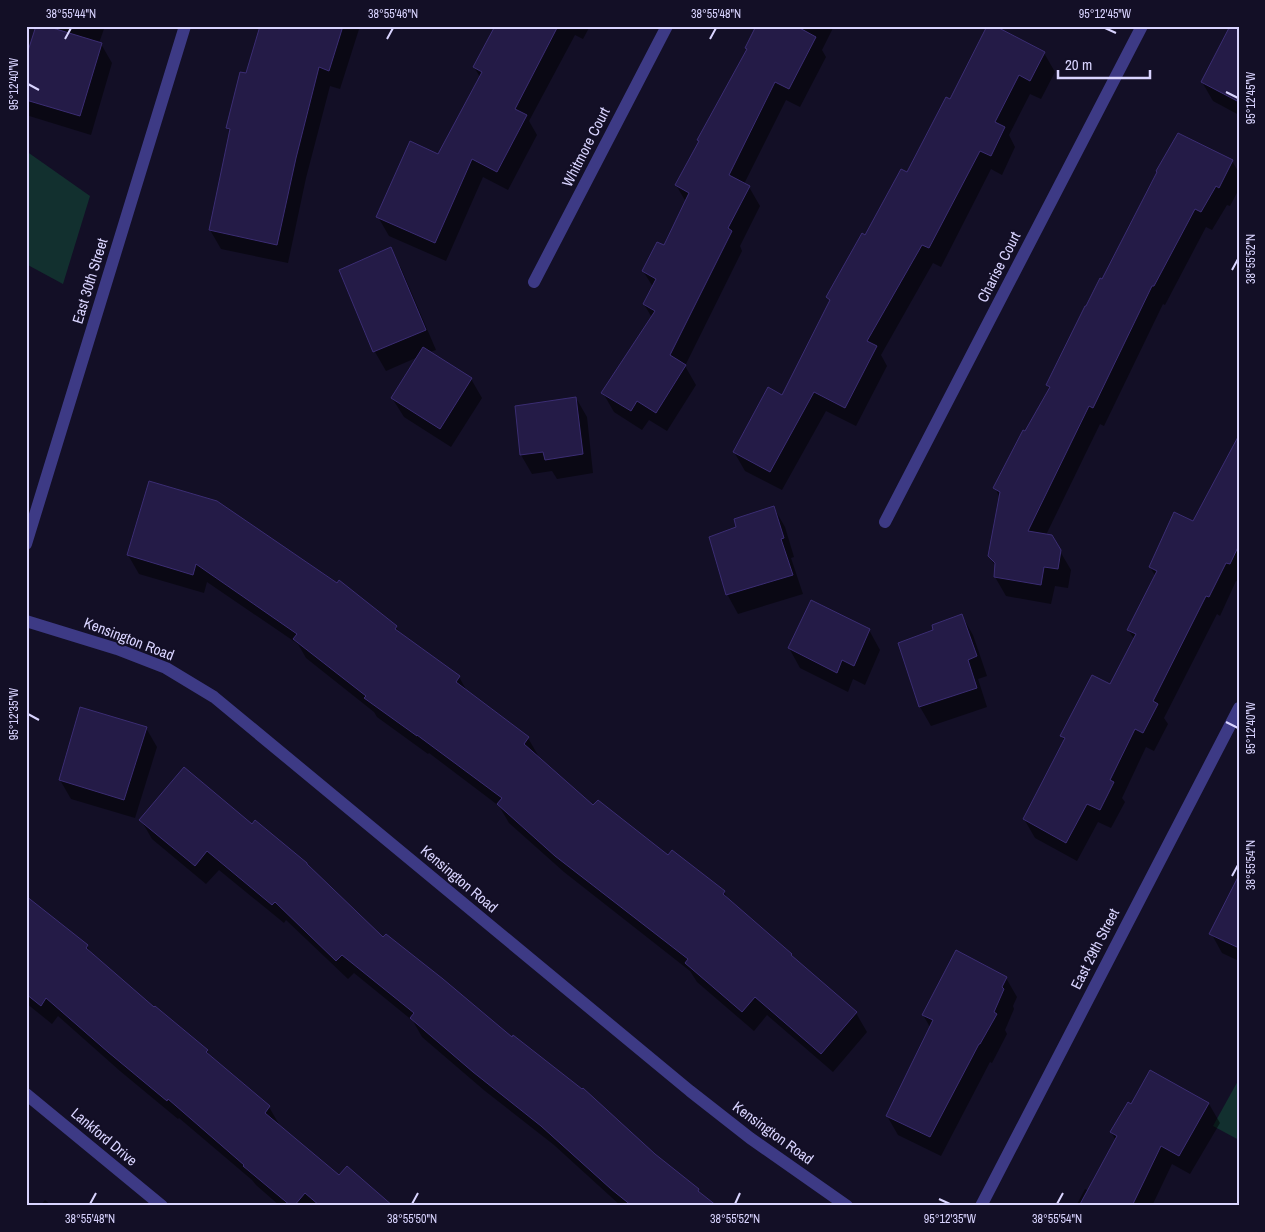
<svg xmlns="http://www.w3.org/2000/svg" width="1265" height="1232" font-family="'Archivo Narrow',sans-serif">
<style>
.green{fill:#12302f}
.shadow{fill:#0007}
.building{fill:#241b47;stroke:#3b2d73}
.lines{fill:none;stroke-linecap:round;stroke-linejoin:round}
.street{stroke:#3d3a85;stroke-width:12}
.ticks{fill:none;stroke:#d9d4ff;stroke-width:2}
.labels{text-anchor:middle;stroke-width:4;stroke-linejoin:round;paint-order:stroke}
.street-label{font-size:15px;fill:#d9d4ff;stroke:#130f26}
.neatline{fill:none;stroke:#d9d4ff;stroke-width:2}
.ticks-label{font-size:12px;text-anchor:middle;fill:#d9d4ff}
</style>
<rect width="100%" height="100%" fill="#130f26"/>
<g class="green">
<path d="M26,151L90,196L63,284L26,264Z"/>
<path d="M1239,1079V1140L1213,1126Z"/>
</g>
<g class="shadow">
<path d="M37,26H105L99,43L101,44L112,63L91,135L26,115V61Z"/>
<path d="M262,26H360L340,89L330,86L306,178L288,263L221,249L210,230L231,134L227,128L246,75Z"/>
<path d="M496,26H590L583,39L575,35L529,121L537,135L508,190L483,177L446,261L389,236L378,217L439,155L480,77L474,67Z"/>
<path d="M758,26H834L822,50L826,57L800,107L786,100L744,184L749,187L760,206L740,246L742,251L685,366L696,385L667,431L649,420L642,430L614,412L603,393L652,318L644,304L653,287L643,271L664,246L686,202L676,185L747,51L746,48Z"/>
<path d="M1239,43V115L1213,101L1202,82Z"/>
<path d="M1044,53L1055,72L1041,99L1030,94L1009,135L1015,147L1002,175L991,169L941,267L933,263L881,355L887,366L856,426L826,411L782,490L745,471L734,452L782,397L831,302L828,297L866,237L908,174L950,100Z"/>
<path d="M1232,161L1239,173V189L1230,206L1227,205L1212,230L1206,227L1165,305L1163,304L1104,426L1100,424L1046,535L1051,536L1071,570L1068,588L1055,586L1051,604L1006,596L995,577L996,567L989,556L1000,498L995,488L1050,390L1047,385L1102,280Z"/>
<path d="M390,249L401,268L436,350L430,352L471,379L482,398L451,447L404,417L392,398L418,357L386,371L375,352L341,270Z"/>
<path d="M576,398L587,417L593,473L557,479L552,471L532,474L521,455Z"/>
<path d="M1239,438V582L1236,581L1220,616L1217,614L1164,718L1168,724L1154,751L1146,747L1122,798L1125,802L1111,828L1098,822L1077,861L1035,838L1024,819L1065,742L1062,736L1110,686L1135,640L1128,630L1156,577L1150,567L1194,522Z"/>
<path d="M150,483L396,627L401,635L459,677L468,693L528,738L539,757L538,758L594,807L669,857L724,892L731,903L791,955L794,959L856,1013L867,1032L833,1072L767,1015L754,1031L697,982L690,971L564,872L509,823L499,806L429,753L428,754L377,717L374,712L306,658L298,644L207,582L204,593L139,574L128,555Z"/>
<path d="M774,508L785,527L794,557L791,558L803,594L738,614L727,594L738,528Z"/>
<path d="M962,616L973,635L987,676L978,679L987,707L931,726L920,707L899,643L935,630Z"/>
<path d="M869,630L880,650L865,685L853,679L848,692L800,668L789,648Z"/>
<path d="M146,728L157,747L135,818L71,799L60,780Z"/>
<path d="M184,769L383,939L654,1155L698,1190L701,1196L715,1206H621L554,1145L485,1091L422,1037L413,1021L354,973L348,979L286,920L284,923L219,870L206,884L152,839L141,820Z"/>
<path d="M1239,877V961L1222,953L1211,933Z"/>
<path d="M35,904L87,946L92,954L154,1009L207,1051L212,1059L269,1107L280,1126L339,1177L391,1206H280L256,1185L252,1180L179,1118L178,1119L120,1071L58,1016L52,1024L26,1003V915Z"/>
<path d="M1006,978L1017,997L1013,1006L1014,1009L1005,1030L1007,1034L992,1063L990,1062L941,1156L898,1135L887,1116L930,1027L923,1015Z"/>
<path d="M1209,1104L1220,1123L1190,1174L1172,1164L1152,1206H1076L1085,1189L1089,1191L1116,1141L1111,1132L1131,1105Z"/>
<path d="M45,1200L52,1206H40Z"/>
</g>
<g class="building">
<path d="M36,26H46L102,43L80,116L26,100V57Z"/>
<path d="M260,26H343L329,71L319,67L296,158L277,245L209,230L230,129L226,128L240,72L246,73Z"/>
<path d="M495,26H558L515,109L527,115L497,172L472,159L435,243L376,217L410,141L438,154L482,72L473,67Z"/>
<path d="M756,26H796L816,37L789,89L775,82L729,175L750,186L728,228L732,231L670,355L686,365L656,413L637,401L631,411L601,393L655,311L643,304L656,279L642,271L657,242L664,245L689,193L675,185L699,141L697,140L747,49L745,48Z"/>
<path d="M987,26H995L1045,52L1030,81L1019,75L995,122L1005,127L991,156L980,151L929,248L922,245L867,341L877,346L845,408L814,392L770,472L733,452L768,387L782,395L830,300L826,297L862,233L865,235L901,169L907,172L946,97L950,99Z"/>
<path d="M1230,26H1239V102L1201,82Z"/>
<path d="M1178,133L1233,160L1219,188L1216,186L1201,212L1195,209L1154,286H1152L1093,408L1089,406L1028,531L1052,535L1061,550L1058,569L1044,567L1041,585L994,577L995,563L988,556L1000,492L993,488L1023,430L1025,431L1050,387L1046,385L1085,306H1086L1100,278L1102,279L1157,172L1156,171Z"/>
<path d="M391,247L426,330L373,352L339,270Z"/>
<path d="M423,347L472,378L440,429L391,398Z"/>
<path d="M576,397L583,454L545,460L543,452L520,455L515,406Z"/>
<path d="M1239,435V545L1230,564L1226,563L1209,597L1206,596L1153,701L1158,704L1143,733L1135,729L1110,780L1114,782L1100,810L1087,804L1066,843L1023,819L1065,738L1060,736L1092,675L1110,684L1136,634L1127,630L1157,571L1149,567L1174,512L1193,521Z"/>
<path d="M149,481L217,501L337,583L339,580L397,626L395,629L460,676L456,682L529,737L524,744L593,805L598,800L668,855L672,850L725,891L723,894L792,954L791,955L857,1012L821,1054L755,997L742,1012L685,963L688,959L555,856L497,804L502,798L417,735V736L364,698L366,696L293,639L297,634L196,564L193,575L127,555Z"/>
<path d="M774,506L784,538L781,539L793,575L726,595L709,537L736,527L734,519Z"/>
<path d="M811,600L870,629L854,666L842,660L837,673L788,648Z"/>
<path d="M962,614L977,656L968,660L977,688L919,707L898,643L933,630L932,625Z"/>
<path d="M80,707L147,727L124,800L59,780Z"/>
<path d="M184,767L252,824L255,820L307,863V864L383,937L386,934L443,979L512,1037L513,1035L582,1089L583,1088L655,1154L699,1189L698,1191L717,1206H632L611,1189L541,1126L473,1072L410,1018L414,1013L342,955L336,961L275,902L272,905L207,851L195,866L139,820Z"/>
<path d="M1239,875V948L1209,934Z"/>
<path d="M26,896L88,945L86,948L154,1007L155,1006L208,1050L206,1052L270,1106L265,1113L339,1175L347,1166L393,1206H320L305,1193L294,1206H291L243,1166L244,1165L168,1099L167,1101L108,1052L46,998L41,1006L26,994Z"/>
<path d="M956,950L1007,977L1002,987L1004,989L994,1012L997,1014L980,1044H979L930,1137L886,1116L933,1020L922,1015Z"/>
<path d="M1150,1070L1209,1103L1179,1156L1161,1146L1132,1206H1079L1117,1136L1110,1132L1128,1102L1131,1104Z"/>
</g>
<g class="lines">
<g class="street">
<path d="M534,282L667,26"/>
<path d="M885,522L1142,26"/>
<path d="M26,544L185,26"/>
<path d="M26,621L117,649L166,668L214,697L690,1091L750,1138L847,1206"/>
<path d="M26,1094L162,1206"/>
<path d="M981,1206L1239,708"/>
</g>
</g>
<path class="ticks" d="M1105,28L1116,33M65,39L71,28M387,39L393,28M710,39L716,28M28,84L39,90M1226,92L1238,98M1232,270L1238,259M28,714L39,720M1226,722L1238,728M1232,876L1238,865M939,1199L950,1204M90,1204L96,1193M412,1204L418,1193M735,1204L740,1193M1057,1204L1063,1193"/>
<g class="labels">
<g class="street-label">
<text transform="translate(586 147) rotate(-63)" y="5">Whitmore Court</text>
<text transform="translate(999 267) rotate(-63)" y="5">Charise Court</text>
<text transform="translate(90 281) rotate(-73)" y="5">East 30th Street</text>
<text transform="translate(129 639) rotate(21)" y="5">Kensington Road</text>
<text transform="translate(459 879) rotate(40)" y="5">Kensington Road</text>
<text transform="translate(1095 949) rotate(-63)" y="5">East 29th Street</text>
<text transform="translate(773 1133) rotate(36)" y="5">Kensington Road</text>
<text transform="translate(104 1137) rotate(40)" y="5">Lankford Drive</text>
</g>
</g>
<rect width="1265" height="1232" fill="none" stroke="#130f26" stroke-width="55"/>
<path d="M1058 70v8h92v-8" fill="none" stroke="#d9d4ff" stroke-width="2.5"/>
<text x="1065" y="70" font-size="15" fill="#d9d4ff" stroke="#130f26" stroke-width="4" paint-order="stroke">20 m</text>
<rect x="28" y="28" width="1210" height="1176" class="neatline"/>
<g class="ticks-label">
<text x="71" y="18">38°55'44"N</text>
<text x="393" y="18">38°55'46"N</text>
<text x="716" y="18">38°55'48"N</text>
<text x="1105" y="18">95°12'45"W</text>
<text transform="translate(14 84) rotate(-90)" y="4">95°12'40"W</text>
<text transform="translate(1251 98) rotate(-90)" y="4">95°12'45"W</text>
<text transform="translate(1251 259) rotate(-90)" y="4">38°55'52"N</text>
<text transform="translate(14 714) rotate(-90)" y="4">95°12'35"W</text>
<text transform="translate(1251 728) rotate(-90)" y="4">95°12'40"W</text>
<text transform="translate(1251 865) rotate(-90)" y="4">38°55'54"N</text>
<text x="90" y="1223">38°55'48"N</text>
<text x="412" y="1223">38°55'50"N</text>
<text x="735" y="1223">38°55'52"N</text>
<text x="950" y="1223">95°12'35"W</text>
<text x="1057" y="1223">38°55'54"N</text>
</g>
</svg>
